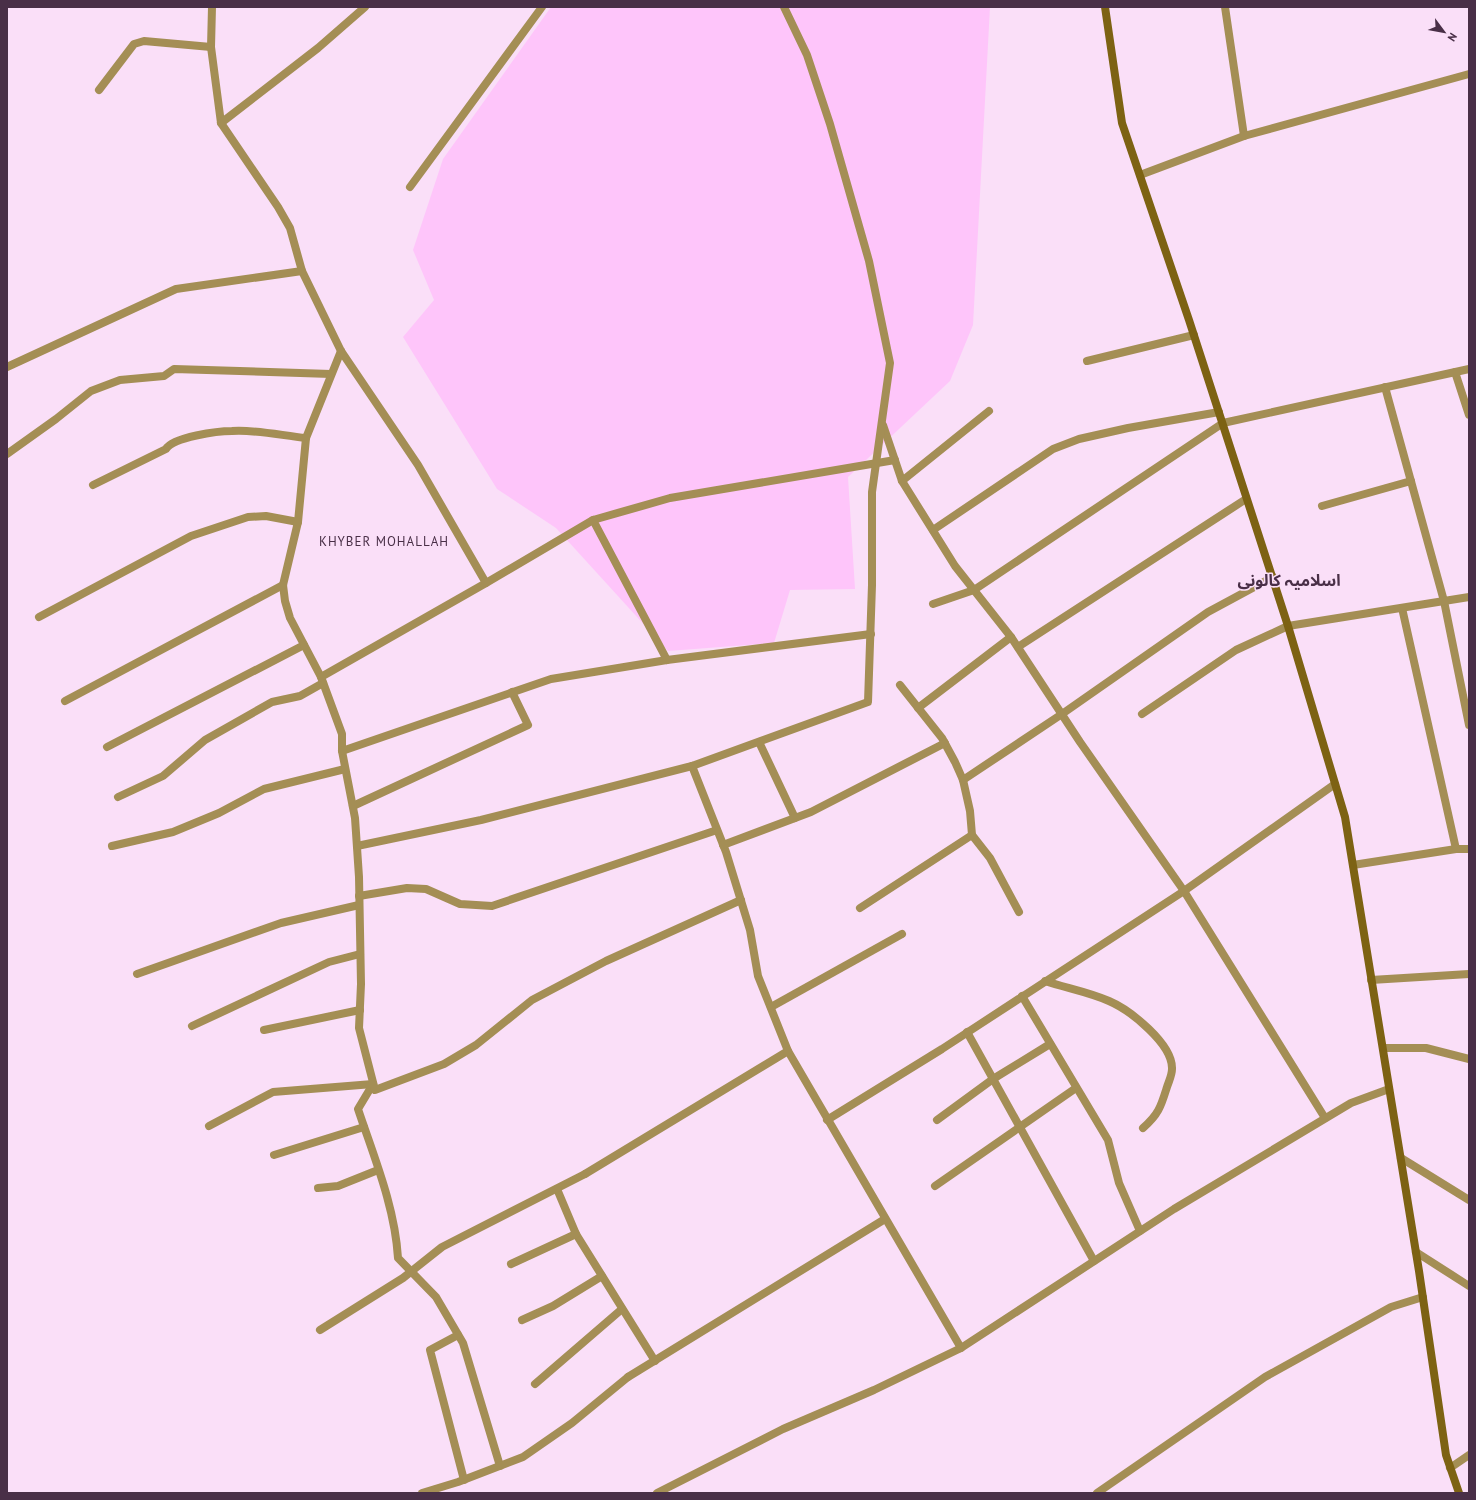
<svg xmlns="http://www.w3.org/2000/svg" width="1476" height="1500" font-family="'PT Sans','Noto Sans Arabic',sans-serif">
<style>
.green{fill:#fec5fa}
.lines{fill:none;stroke-linecap:round;stroke-linejoin:round}
.lane{stroke:#a48e55;stroke-width:8}
.street{stroke:#a48e55;stroke-width:8}
.secondary{stroke:#7d6213;stroke-width:8}
.labels{text-anchor:middle;stroke-width:3;stroke-linejoin:round;paint-order:stroke}
.neighbourhood-label{font-size:13px;letter-spacing:1px;fill:#492f47;stroke:#fadff8}
.district-label{font-size:16px;font-weight:bold;fill:#492f47;stroke:#fadff8}
</style>
<rect width="100%" height="100%" fill="#fadff8"/>
<path class="green" d="M551,7H990L973,325L950,381L848,477L855,589L790,590L774,643L668,651L556,528L497,489L403,337L434,300L413,250L443,159Z"/>
<g class="lines">
<g class="lane">
<path d="M93,485L166,449C173,437 218,431 232,431C254,429 284,436 306,438"/>
<path d="M107,747L304,645"/>
<path d="M118,797L163,776L205,740L272,702L300,696L323,683"/>
<path d="M353,806L528,725L512,692"/>
<path d="M112,846L173,832L219,813L264,789L345,769"/>
<path d="M137,974L281,923L359,905"/>
<path d="M192,1026L329,962L360,954"/>
<path d="M264,1030L360,1010"/>
<path d="M373,1084L358,1109C374,1157 395,1207 398,1258L436,1297L463,1343L500,1466"/>
<path d="M209,1126L273,1092L373,1084"/>
<path d="M274,1155L364,1127"/>
<path d="M318,1188L338,1186L378,1170"/>
<path d="M557,1189L576,1234L655,1361"/>
<path d="M511,1264L576,1234"/>
<path d="M522,1320L553,1306L602,1276"/>
<path d="M320,1330L403,1278L442,1247L585,1174"/>
<path d="M458,1335L430,1350L464,1480"/>
<path d="M535,1384L622,1309"/>
<path d="M422,1493L458,1482L523,1457L572,1423L628,1377"/>
</g>
<g class="street">
<path d="M212,7L211,47L221,123L278,207L290,228L302,271L341,351L418,465L486,583"/>
<path d="M1225,7L1244,136"/>
<path d="M99,90L134,44L144,41L211,47"/>
<path d="M221,123L318,48L365,7"/>
<path d="M1140,175L1244,136L1469,74"/>
<path d="M410,187L542,7"/>
<path d="M341,351L306,438L298,522L283,585L285,601L290,618L321,677L342,734V751L355,818L359,877L361,984L359,1028L375,1090L444,1064L476,1045L532,1000L606,961L741,900"/>
<path d="M1087,361L1194,335"/>
<path d="M7,367L176,289L302,271"/>
<path d="M1455,372L1469,415"/>
<path d="M1385,387L1444,601L1469,725"/>
<path d="M883,425L902,481L955,566L1011,637L1080,742L1184,891L1325,1118"/>
<path d="M7,454L56,419L91,391L120,380L164,376L174,369L331,374"/>
<path d="M902,481L989,411"/>
<path d="M1322,506L1411,481"/>
<path d="M593,520L667,660"/>
<path d="M933,530L1053,449L1079,439L1128,428L1219,412"/>
<path d="M933,604L974,590L1223,423L1469,369"/>
<path d="M1402,608L1456,849"/>
<path d="M39,617L191,536L248,517L266,516L298,522"/>
<path d="M1018,647L1246,499"/>
<path d="M321,677L486,583L593,520L670,498L895,460"/>
<path d="M900,685L942,738L955,762L963,780L970,811L972,835L990,858L1019,912"/>
<path d="M65,701L283,585"/>
<path d="M918,708L1011,637"/>
<path d="M1142,714L1236,650L1288,626L1469,597"/>
<path d="M759,742L795,818"/>
<path d="M342,751L551,679L667,660L871,634"/>
<path d="M692,766L726,852L750,930L758,976L788,1051L961,1348"/>
<path d="M963,780L1062,714L1208,612L1273,577"/>
<path d="M723,845L811,812L945,743"/>
<path d="M357,846L481,820L692,766L868,702L872,585V492L890,363L869,261L830,124L807,55L784,7"/>
<path d="M1353,865L1456,849H1469"/>
<path d="M359,896L407,888L426,889L460,904L492,906L717,830"/>
<path d="M860,908L972,835"/>
<path d="M1371,980L1469,974"/>
<path d="M1045,981C1066,988 1089,992 1109,1001C1130,1010 1173,1044 1172,1069C1172,1075 1169,1081 1167,1087C1161,1106 1159,1114 1143,1128"/>
<path d="M1022,996L1108,1140L1119,1183L1140,1231"/>
<path d="M771,1007L902,934"/>
<path d="M967,1032L1094,1261"/>
<path d="M1383,1048H1426L1469,1059"/>
<path d="M827,1120L942,1049L1184,891L1335,784"/>
<path d="M937,1120L993,1079L1050,1044"/>
<path d="M1401,1158L1469,1200"/>
<path d="M585,1174L788,1051"/>
<path d="M935,1186L1076,1088"/>
<path d="M1416,1252L1469,1286"/>
<path d="M628,1377L885,1219"/>
<path d="M1450,1468L1469,1455"/>
<path d="M657,1493L783,1429L874,1390L961,1348L1174,1209L1351,1103L1389,1089"/>
<path d="M1097,1493L1265,1377L1391,1307L1423,1297"/>
</g>
<path class="secondary" d="M1105,7L1122,123L1189,320L1288,626L1345,817L1419,1271L1446,1455L1459,1493"/>
</g>
<g class="labels">
<g class="neighbourhood-label">
<text x="384" y="546">KHYBER MOHALLAH</text>
</g>
<g class="district-label">
<text x="1289" y="586">اسلامیہ کالونی</text>
</g>
</g>
<rect width="1476" height="1500" fill="none" stroke="#492f47" stroke-width="16"/>
<g transform="translate(1444 32) rotate(122)" stroke="#fadff8" stroke-width="3" paint-order="stroke">
<path d="M0-3L7 15L0 10L-7 15Z" fill="#492f47"/>
<text y="-6" font-size="11" font-weight="bold" text-anchor="middle" fill="#492f47">N</text>
</g>
</svg>
